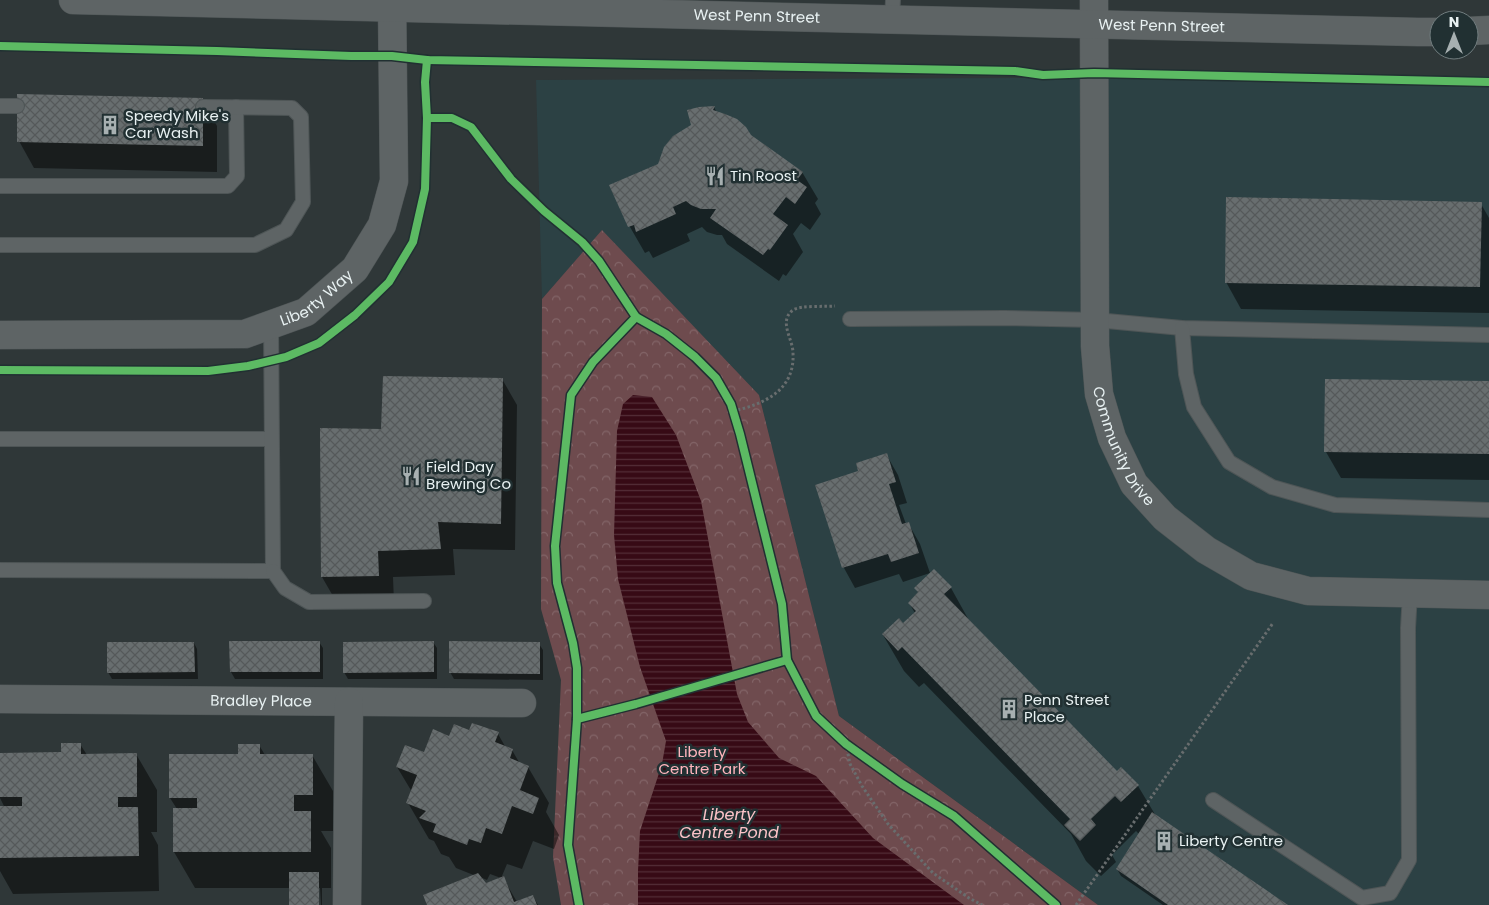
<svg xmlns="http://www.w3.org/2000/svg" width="1489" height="905" font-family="Poppins,sans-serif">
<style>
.built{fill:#2c4144}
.park{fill:url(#park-crowns)}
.water{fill:url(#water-rules)}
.shadow{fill:#0007;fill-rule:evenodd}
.building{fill:url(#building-cross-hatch)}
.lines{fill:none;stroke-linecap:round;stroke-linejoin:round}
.lane-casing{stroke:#4e5556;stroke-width:16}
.street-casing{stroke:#4e5556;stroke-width:29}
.secondary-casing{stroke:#4e5556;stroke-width:29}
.path{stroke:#686d6e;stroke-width:3;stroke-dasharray:2.5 2.5;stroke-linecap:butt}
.lane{stroke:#5e6465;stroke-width:14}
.street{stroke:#5e6465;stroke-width:28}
.secondary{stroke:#5e6465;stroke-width:28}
.cycleway-casing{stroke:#213032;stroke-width:11}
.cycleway{stroke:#5cba63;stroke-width:8}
.labels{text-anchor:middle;stroke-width:5;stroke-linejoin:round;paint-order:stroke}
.street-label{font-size:15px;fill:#e8f1f2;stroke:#213032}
.poi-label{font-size:15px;fill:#e8f1f2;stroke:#213032;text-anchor:start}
.park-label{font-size:15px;fill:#ffb4bc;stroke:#213032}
.water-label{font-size:16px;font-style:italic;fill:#fcc3c8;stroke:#213032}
</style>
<defs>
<pattern id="park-crowns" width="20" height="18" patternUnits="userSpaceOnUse" patternTransform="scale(1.25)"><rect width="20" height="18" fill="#6e4b4e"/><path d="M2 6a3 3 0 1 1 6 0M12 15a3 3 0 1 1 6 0" fill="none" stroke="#836568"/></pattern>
<pattern id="water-rules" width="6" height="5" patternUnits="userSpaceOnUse" patternTransform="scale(1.25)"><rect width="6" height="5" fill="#370a15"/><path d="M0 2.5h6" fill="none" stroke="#542e38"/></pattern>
<pattern id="building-cross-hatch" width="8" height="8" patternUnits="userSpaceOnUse" patternTransform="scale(1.25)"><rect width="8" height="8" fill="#686e6f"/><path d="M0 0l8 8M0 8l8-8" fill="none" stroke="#55595a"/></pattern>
</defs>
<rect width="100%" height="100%" fill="#2f3738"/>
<path class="built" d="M1489,76V905H1098L839,716L759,395L602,231L542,299L536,80Z"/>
<path class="park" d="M602,230L759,395L839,716L1098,905H561L553,857L561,680L541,609L542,299Z"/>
<path class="water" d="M633,395L652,397L676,435L701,501L737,694L748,722L779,758L816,776L873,838L964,905H638V871L640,831L662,764L666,741L640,667L618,579L614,535L617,431L623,404Z"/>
<g class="shadow">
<path d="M202,100L217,126V172L34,168L19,141Z"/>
<path d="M714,107L717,113L802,172L818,199L815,203L821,214L810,230L801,223L793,234L803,252L786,276L783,274L779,281L727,244L722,235H717L707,232L702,227L687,234L690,241L653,258L649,251L645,253L630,227L610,186L659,165L693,126Z"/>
<path d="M1481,204L1489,218V313L1241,309L1226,282Z"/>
<path d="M502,379L517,405L515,550L453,549L455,575L393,577L394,603H337L322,577L382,431Z"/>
<path d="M1489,382V480L1341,478L1326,452Z"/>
<path d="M886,454L898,475L907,503L899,505L906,524L908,523L920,544L930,573L903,582L899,574L855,588L844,568L817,485L860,472Z"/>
<path d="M951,588L971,624L1117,773L1121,769L1138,786L1156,816L1286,905H1163L1121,876L1117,869L1139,834L1136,831L1112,855L1116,862L1101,876L1086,861L1071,834L924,683L919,687L904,671L883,635L903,625L915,613L909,603L919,594L916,589Z"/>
<path d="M319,642L323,648V679H235L231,672Z"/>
<path d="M433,642L437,648V679H348L344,672Z"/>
<path d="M194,643L197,649L198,679H112L108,672Z"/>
<path d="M539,644L543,650V680L454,679L450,672Z"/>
<path d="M470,731L498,734L506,748L512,750L520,764L528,767L549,803L546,812L559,835L554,849L533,841L522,869L507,864L502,876L517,902L533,896L538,905H428L476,876L456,868L449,857L441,854L434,841L429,839L408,803L412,792L397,767L425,753L450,737ZM490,874L501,878L485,884L480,877L487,880Z"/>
<path d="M80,744L87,755L136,754L157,790V832H151L158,845L159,891L13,894L0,871V808H5L0,798V754L62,753Z"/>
<path d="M259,745L265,755H312L333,791V831H321L331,848V888H322V905H321L320,888H318V905H291L290,888H195L174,852L177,809L170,798V755H239Z"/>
</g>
<g class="building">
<path d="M17,94L203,98V146L17,142Z"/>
<path d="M715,106L713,110L725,114L737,119L746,127L751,135L803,172L797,180L807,187L795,204L786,197L773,214L788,225L770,250L768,249L763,255L710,218L716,209H701L691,205L686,201L673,207L676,214L636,232L634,225L628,227L609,185L658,164L664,147L673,136L691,125L687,110L699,107Z"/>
<path d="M1226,197L1482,202L1480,287L1225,283Z"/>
<path d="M383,376L503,378L501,524L438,522L441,549L378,551L379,576L321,577L320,428L381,429Z"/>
<path d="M1325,379L1489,381V454L1324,452Z"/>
<path d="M887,453L896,482L889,484L902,524L909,522L919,553L891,562L888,554L842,568L815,485L858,471L856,463Z"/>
<path d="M934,569L952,587L944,594L1117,771L1121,767L1139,785L1121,802L1115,796L1091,819L1096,825L1080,841L1064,825L1070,819L902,647L898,651L882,634L899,618L903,623L916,611L908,603L918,592L914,588Z"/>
<path d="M229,641H320V672H230Z"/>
<path d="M434,641V672L343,673V642Z"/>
<path d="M449,641L540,642V674L449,673Z"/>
<path d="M107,642H194L195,672L107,673Z"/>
<path d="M472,723L499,732L495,742L513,749L510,758L529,766L520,790L539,798L533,814L512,806L502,834L486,828L481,843L469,839L467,845L433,832L436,824L419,818L426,811L406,803L417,775L396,767L405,745L424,752L433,729L449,736L454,724L469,730Z"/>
<path d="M61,743H81V754L137,753V797H118V807H138L139,856L0,858V806H22V797H0V753L61,752Z"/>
<path d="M238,744H260V754H313V795H294V811H311V852H173V808H197V798H169V754H238Z"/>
<path d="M1152,812L1288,905H1168L1116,869Z"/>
<rect x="289" y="872" width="30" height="33"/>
<path d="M478,873L486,883L504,876L514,902L533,895L537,905H427L423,895Z"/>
</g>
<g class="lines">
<defs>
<g id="lane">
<path d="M892,20L893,0"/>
<path d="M0,106H17"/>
<path d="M0,186H228L237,176L236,107"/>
<path d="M0,245H255L286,230L303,202L301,117L292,108L203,107"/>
<path d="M850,319L1005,318L1096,320L1182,328L1489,335"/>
<path d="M1182,328L1186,374L1194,407L1229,462L1272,487L1335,505L1489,510"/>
<path d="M0,439H271"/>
<path d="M0,570L273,571L271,324"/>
<path d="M273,571L285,588L309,602L424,601"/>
<path d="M1213,800L1362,898L1390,893L1409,860L1408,628L1410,593"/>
</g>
<g id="street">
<path id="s1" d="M1094,0L1095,346L1099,394L1112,438L1134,484L1165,518L1206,550L1251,576L1308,591L1489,595"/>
<path id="s2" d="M0,335L245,334L306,312L355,269L382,225L394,181L392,0"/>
<path id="s3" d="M0,699L522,703"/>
<path d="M347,905L349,702"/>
</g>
<g id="secondary">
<path id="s4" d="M73,0L1418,32H1439"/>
<path d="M1469,31L1489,30"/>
</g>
</defs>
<use href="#lane" class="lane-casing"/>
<use href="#street" class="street-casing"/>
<use href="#secondary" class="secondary-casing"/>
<g class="path">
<path d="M733,411C765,404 795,390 793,353C793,339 778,321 793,310C801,305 825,307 835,306"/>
<path d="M846,744L850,764L862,786L888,824L933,873L969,898L982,905"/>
<path d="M1076,905L1273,623"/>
</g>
<use href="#lane" class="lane"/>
<use href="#street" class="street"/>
<use href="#secondary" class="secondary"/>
<defs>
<g id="cycleway">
<path d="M0,46L217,51L351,56H392L427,60L1015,71L1043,75L1094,73L1489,82"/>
<path d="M427,60L425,82L427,118H452L471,127L511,179L544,211L582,242L599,261L636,317L666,334L695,357L716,378L731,404L740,434L782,604L787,660L816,716L846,744L902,784L954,816L1056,905"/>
<path d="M0,370L208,371L248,366L286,357L319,343L355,315L389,282L413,242L425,189L427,118"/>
<path d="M577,719L636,704L787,660"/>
<path d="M579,905L568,845L577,719V668L573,643L557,583L555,546L571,395L593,362L636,317"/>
</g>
</defs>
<use href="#cycleway" class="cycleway-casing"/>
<use href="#cycleway" class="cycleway"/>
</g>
<defs>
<symbol id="building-bare" viewBox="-9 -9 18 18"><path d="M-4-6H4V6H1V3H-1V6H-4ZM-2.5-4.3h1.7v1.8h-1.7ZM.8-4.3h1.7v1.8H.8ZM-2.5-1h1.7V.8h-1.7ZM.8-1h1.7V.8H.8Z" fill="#a7b0b1" stroke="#213032" stroke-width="2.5" paint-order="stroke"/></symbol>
<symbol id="restaurant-bare" viewBox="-9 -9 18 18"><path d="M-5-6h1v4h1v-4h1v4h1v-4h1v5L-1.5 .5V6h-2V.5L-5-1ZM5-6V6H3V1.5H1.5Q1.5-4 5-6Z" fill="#a7b0b1" stroke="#213032" stroke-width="2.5" paint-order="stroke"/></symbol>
</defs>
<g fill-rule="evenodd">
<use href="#building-bare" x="96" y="111" width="28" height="28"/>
<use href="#restaurant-bare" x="701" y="162" width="28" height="28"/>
<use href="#restaurant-bare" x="397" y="462" width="28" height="28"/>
<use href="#building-bare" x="995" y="695" width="28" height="28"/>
<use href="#building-bare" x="1150" y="827" width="28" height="28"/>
</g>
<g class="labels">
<g class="street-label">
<text dy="5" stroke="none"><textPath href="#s4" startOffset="684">West Penn Street</textPath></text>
<text dy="5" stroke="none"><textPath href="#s4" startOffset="1089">West Penn Street</textPath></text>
<text dy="5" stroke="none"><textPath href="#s2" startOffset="326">Liberty Way</textPath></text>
<text dy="5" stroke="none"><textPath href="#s1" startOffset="452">Community Drive</textPath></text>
<text dy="5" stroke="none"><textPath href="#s3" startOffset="261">Bradley Place</textPath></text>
</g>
<g class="poi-label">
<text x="125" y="121">Speedy Mike's<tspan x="125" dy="17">Car Wash</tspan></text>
<text x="730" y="181">Tin Roost</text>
<text x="426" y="472">Field Day<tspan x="426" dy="17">Brewing Co</tspan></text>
<text x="1024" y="705">Penn Street<tspan x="1024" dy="17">Place</tspan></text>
<text x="1179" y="846">Liberty Centre</text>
</g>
<g class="park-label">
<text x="702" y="757">Liberty<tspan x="702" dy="17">Centre Park</tspan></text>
</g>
<g class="water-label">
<text x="729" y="820">Liberty<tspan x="729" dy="18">Centre Pond</tspan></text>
</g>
</g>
<g transform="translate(1454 35)"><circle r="24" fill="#213032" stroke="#717d7f"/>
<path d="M0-4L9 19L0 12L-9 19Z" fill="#a7b0b1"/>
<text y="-8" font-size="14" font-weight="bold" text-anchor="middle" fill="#e8f1f2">N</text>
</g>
</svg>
